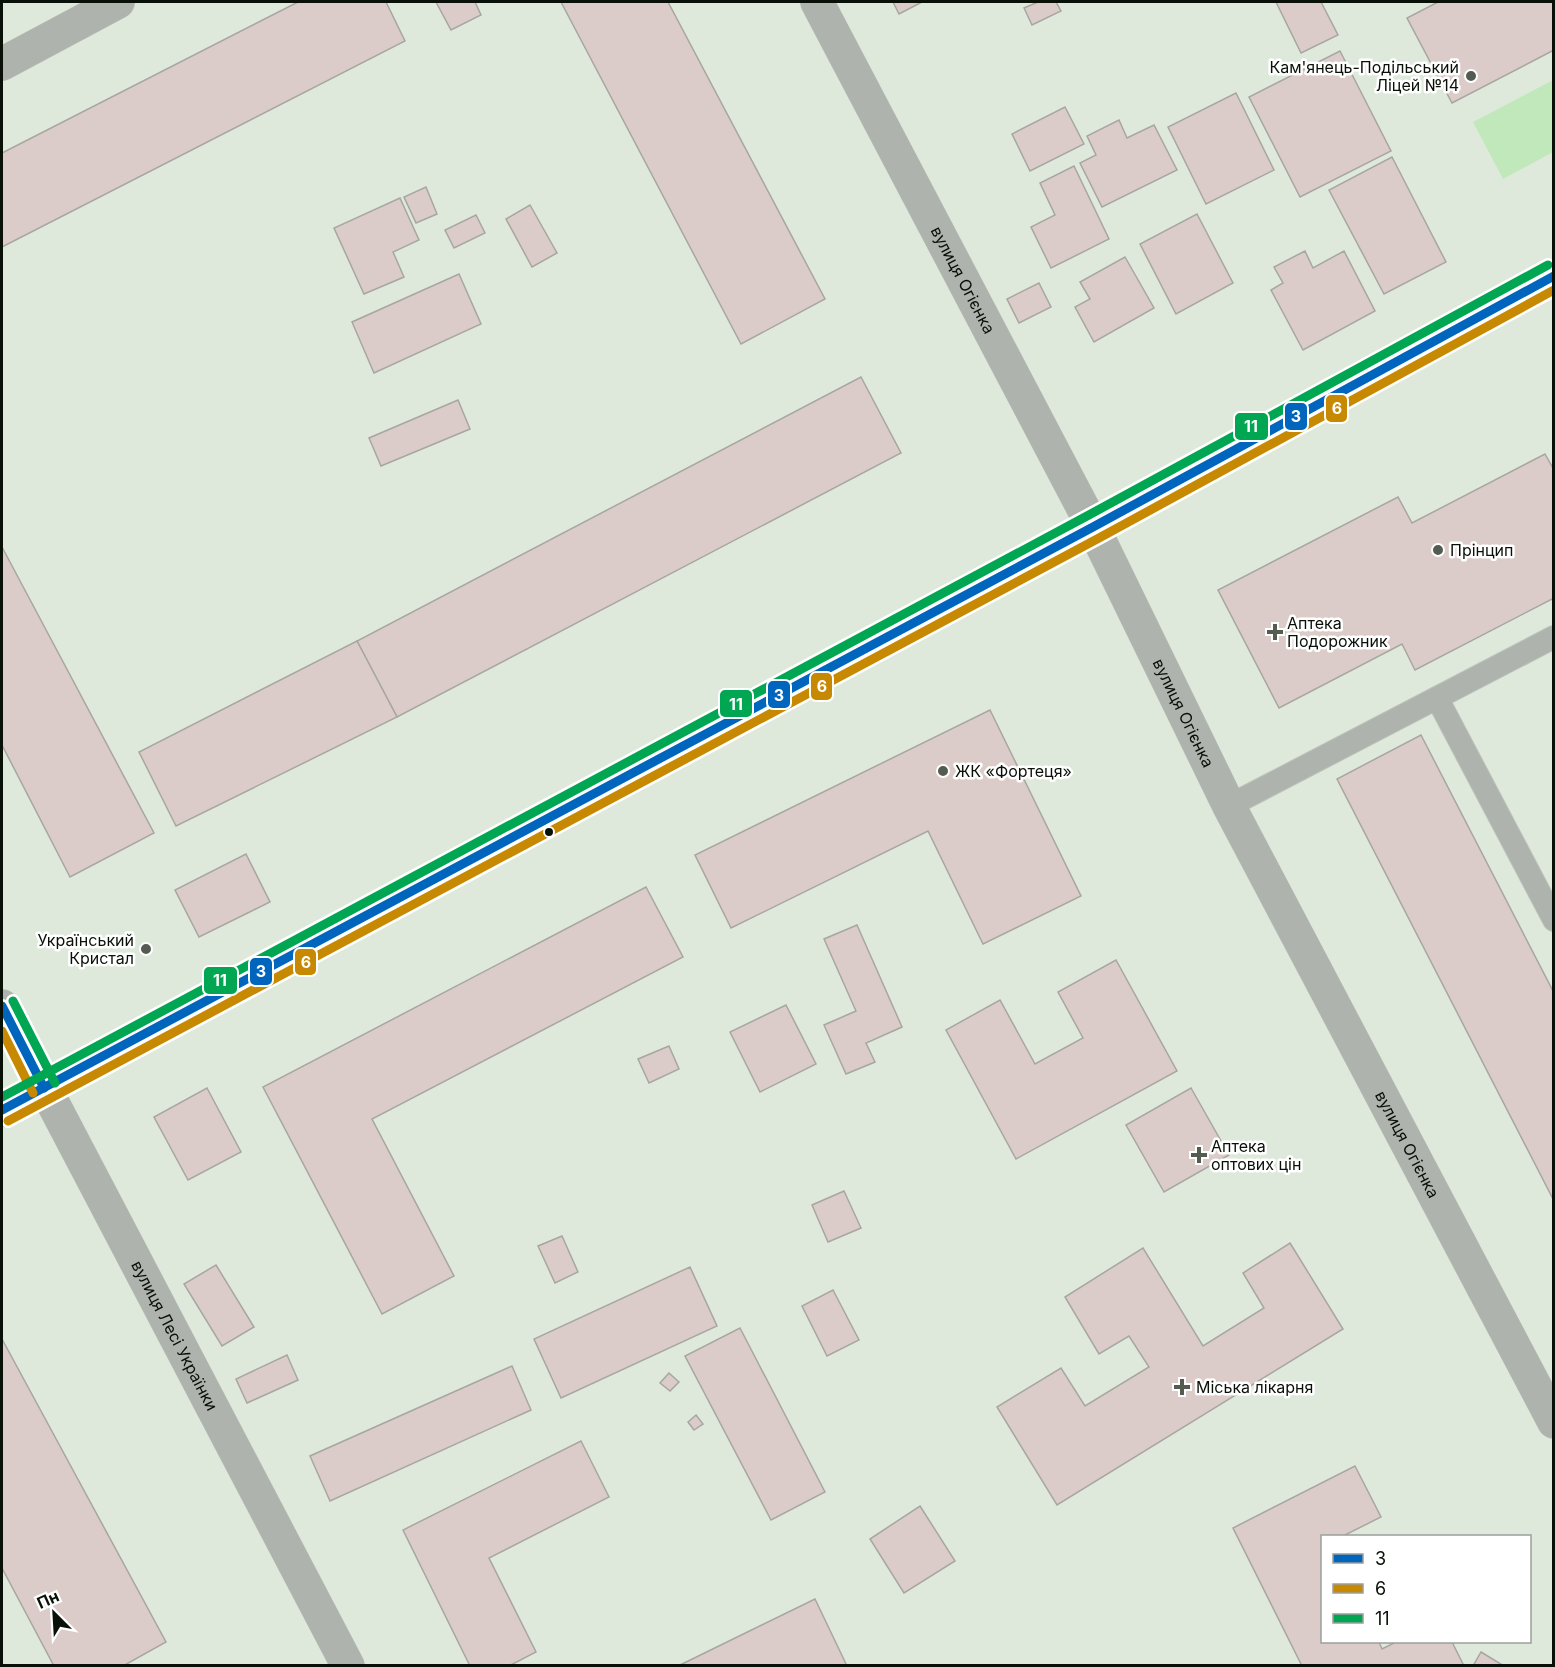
<svg xmlns="http://www.w3.org/2000/svg" width="1555" height="1667" font-family="Inter,sans-serif">
<style>
.green{fill:#c1e8ba}
.building{fill:#dbccc9;stroke:#a7a6a1;stroke-width:1.5}
.lines{fill:none;stroke-linecap:round;stroke-linejoin:round}
.service-casing{stroke:#bdc5bb;stroke-width:24}
.minor-casing{stroke:#bdc5bb;stroke-width:34}
.tertiary-casing{stroke:#bdc5bb;stroke-width:34}
.service{stroke:#aeb3ad;stroke-width:22}
.minor{stroke:#aeb3ad;stroke-width:33}
.tertiary{stroke:#aeb3ad;stroke-width:33}
.bus-1-casing{stroke:#fff;stroke-width:14}
.bus-2-casing{stroke:#fff;stroke-width:14}
.bus-3-casing{stroke:#fff;stroke-width:14}
.bus-1{stroke:#0065bd;stroke-width:9}
.bus-2{stroke:#c78802;stroke-width:9}
.bus-3{stroke:#00a651;stroke-width:9}
.poi-dot{fill:#545c52;stroke:#fff;stroke-width:2}
.bus-dot{fill:#091008;stroke:#fff;stroke-width:2}
.labels{text-anchor:middle;stroke-width:5;stroke-linejoin:round;paint-order:stroke}
.poi-label{font-size:16px;fill:#091008;stroke:#fff;text-anchor:start}
.street-label{font-size:16px;fill:#091008;stroke:#fff}
.line-badge{stroke:#fff;stroke-width:2}
.badge-label{font-size:16px;text-anchor:middle;font-weight:bold;fill:#fff}
</style>
<rect width="100%" height="100%" fill="#dee9dc"/>
<path class="green" d="M1553,80V152L1503,179L1473,122Z"/>
<g class="building">
<path d="M298,2H386L405,41L2,247V153Z"/>
<path d="M436,2H475L481,15L451,30Z"/>
<path d="M561,2H668L825,299L741,344Z"/>
<path d="M893,2H922L899,14Z"/>
<path d="M1038,2H1056L1061,11L1032,25L1024,8Z"/>
<path d="M1276,2H1321L1338,35L1301,53Z"/>
<path d="M1438,2H1554V50L1452,103L1407,18Z"/>
<path d="M1340,51L1391,151L1300,197L1249,97Z"/>
<path d="M1236,93L1274,170L1206,204L1168,127Z"/>
<path d="M1065,107L1084,144L1030,171L1012,134Z"/>
<path d="M1119,120L1127,138L1154,125L1177,170L1102,207L1080,163L1096,155L1087,136Z"/>
<path d="M1392,157L1446,262L1384,294L1329,190Z"/>
<path d="M1074,166L1109,239L1051,268L1031,227L1055,215L1040,183Z"/>
<path d="M426,187L437,214L416,223L404,197Z"/>
<path d="M400,198L419,240L393,252L404,277L364,294L334,228Z"/>
<path d="M530,205L557,253L532,267L506,219Z"/>
<path d="M1197,214L1233,283L1176,314L1140,244Z"/>
<path d="M476,215L485,233L454,248L445,230Z"/>
<path d="M1305,251L1313,268L1344,251L1375,311L1303,350L1271,290L1283,283L1274,267Z"/>
<path d="M1125,257L1154,308L1094,342L1075,307L1090,299L1080,282Z"/>
<path d="M459,274L481,324L374,373L352,322Z"/>
<path d="M1039,283L1051,307L1019,323L1007,299Z"/>
<path d="M861,377L901,453L397,717L357,641Z"/>
<path d="M458,400L470,429L381,466L369,438Z"/>
<path d="M1545,454L1554,470V603L1552,599L1415,670L1402,644L1279,708L1218,590L1398,497L1412,523Z"/>
<path d="M2,547L154,833L70,877L2,745Z"/>
<path d="M357,641L397,717L176,826L139,752Z"/>
<path d="M990,710L1081,896L983,944L928,831L731,928L695,855Z"/>
<path d="M1421,735L1554,993V1201L1337,779Z"/>
<path d="M246,854L270,902L199,937L175,890Z"/>
<path d="M646,887L683,957L372,1119L454,1276L382,1314L263,1087Z"/>
<path d="M857,925L902,1027L866,1043L875,1062L846,1074L824,1025L856,1011L824,939Z"/>
<path d="M1116,960L1177,1071L1016,1159L946,1030L1000,1000L1035,1064L1083,1038L1058,992Z"/>
<path d="M786,1005L816,1064L760,1092L730,1032Z"/>
<path d="M669,1046L679,1069L649,1083L638,1059Z"/>
<path d="M207,1088L241,1152L188,1180L154,1117Z"/>
<path d="M1191,1088L1229,1155L1164,1192L1126,1125Z"/>
<path d="M844,1191L861,1228L828,1242L812,1205Z"/>
<path d="M562,1236L578,1272L555,1283L538,1246Z"/>
<path d="M1290,1243L1343,1329L1057,1505L997,1407L1061,1368L1085,1406L1149,1367L1129,1336L1099,1354L1065,1297L1143,1248L1203,1346L1264,1308L1243,1273Z"/>
<path d="M216,1265L254,1327L222,1346L184,1284Z"/>
<path d="M690,1267L717,1326L561,1398L534,1339Z"/>
<path d="M833,1290L859,1340L827,1356L802,1306Z"/>
<path d="M740,1328L825,1492L771,1520L685,1356Z"/>
<path d="M2,1339L166,1642L123,1666H54L2,1568Z"/>
<path d="M287,1355L298,1380L247,1403L236,1379Z"/>
<path d="M512,1366L531,1410L330,1501L310,1456Z"/>
<path d="M669,1373L679,1382L670,1391L660,1383Z"/>
<path d="M696,1415L703,1424L694,1430L688,1422Z"/>
<path d="M581,1441L609,1497L489,1558L536,1652L509,1666H470L403,1530Z"/>
<path d="M1355,1466L1381,1517L1343,1536H1322V1642H1379L1382,1649L1396,1642H1452L1464,1666H1302L1233,1528Z"/>
<path d="M920,1506L955,1561L904,1593L870,1539Z"/>
<path d="M815,1599L847,1666H678Z"/>
<path d="M1481,1652L1504,1666H1473Z"/>
</g>
<g class="lines">
<defs>
<g id="service">
<path d="M1437,698L1554,920"/>
<path d="M1229,806L1554,637"/>
</g>
<g id="minor">
<path id="s1" d="M817,2L1093,527L1229,806L1554,1422"/>
<path d="M2,64L118,2"/>
<path d="M2,1110L1093,527L1554,276"/>
</g>
<g id="tertiary">
<path id="s2" d="M2,1006L348,1666"/>
</g>
</defs>
<use href="#service" class="service-casing"/>
<use href="#minor" class="minor-casing"/>
<use href="#tertiary" class="tertiary-casing"/>
<use href="#service" class="service"/>
<use href="#minor" class="minor"/>
<use href="#tertiary" class="tertiary"/>
<defs>
<g id="bus-1">
<path d="M2,1006L44,1088"/>
<path d="M2,1110L1093,527L1554,276"/>
</g>
<g id="bus-2">
<path d="M2,1031L33,1093"/>
<path d="M8,1121L1099,538L1554,290"/>
</g>
<g id="bus-3">
<path d="M13,1001L55,1083"/>
<path d="M2,1097L1087,516L1548,265"/>
</g>
</defs>
<use href="#bus-1" class="bus-1-casing"/>
<use href="#bus-2" class="bus-2-casing"/>
<use href="#bus-3" class="bus-3-casing"/>
<use href="#bus-1" class="bus-1"/>
<use href="#bus-2" class="bus-2"/>
<use href="#bus-3" class="bus-3"/>
</g>
<g class="poi-dot">
<circle cx="1471" cy="76" r="6"/>
<circle cx="1438" cy="550" r="6"/>
<path d="M1272 623h6v6h6v6h-6v6h-6v-6h-6v-6h6z"/>
<circle cx="943" cy="771" r="6"/>
<circle cx="146" cy="949" r="6"/>
<path d="M1196 1146h6v6h6v6h-6v6h-6v-6h-6v-6h6z"/>
<path d="M1179 1378h6v6h6v6h-6v6h-6v-6h-6v-6h6z"/>
</g>
<circle class="bus-dot" cx="549" cy="832" r="5"/>
<g class="labels">
<g class="poi-label">
<text x="1459" y="73" text-anchor="end">Кам'янець-Подільський<tspan x="1459" dy="18">Ліцей №14</tspan></text>
<text x="1450" y="556">Прінцип</text>
<text x="1287" y="629">Аптека<tspan x="1287" dy="18">Подорожник</tspan></text>
<text x="955" y="777">ЖК «Фортеця»</text>
<text x="134" y="946" text-anchor="end">Український<tspan x="134" dy="18">Кристал</tspan></text>
<text x="1211" y="1152">Аптека<tspan x="1211" dy="18">оптових цін</tspan></text>
<text x="1196" y="1393">Міська лікарня</text>
</g>
<g class="street-label">
<text dy="6" stroke="none"><textPath href="#s1" startOffset="314">вулиця Огієнка</textPath></text>
<text dy="6" stroke="none"><textPath href="#s1" startOffset="800">вулиця Огієнка</textPath></text>
<text dy="6" stroke="none"><textPath href="#s1" startOffset="1286">вулиця Огієнка</textPath></text>
<text dy="6" stroke="none"><textPath href="#s2" startOffset="372">вулиця Лесі Українки</textPath></text>
</g>
</g>
<g class="line-badge">
<rect x="1325" y="394" width="23" height="29" rx="6" fill="#c78802"/>
<rect x="1284" y="402" width="24" height="29" rx="6" fill="#0065bd"/>
<rect x="1234" y="412" width="35" height="29" rx="6" fill="#00a651"/>
<rect x="810" y="672" width="23" height="29" rx="6" fill="#c78802"/>
<rect x="767" y="680" width="24" height="29" rx="6" fill="#0065bd"/>
<rect x="719" y="689" width="34" height="29" rx="6" fill="#00a651"/>
<rect x="294" y="948" width="23" height="28" rx="6" fill="#c78802"/>
<rect x="249" y="957" width="24" height="29" rx="6" fill="#0065bd"/>
<rect x="203" y="966" width="35" height="29" rx="6" fill="#00a651"/>
</g>
<g class="badge-label">
<text x="1337" y="414">6</text>
<text x="1296" y="422">3</text>
<text x="1251" y="432">11</text>
<text x="822" y="692">6</text>
<text x="779" y="701">3</text>
<text x="736" y="710">11</text>
<text x="306" y="968">6</text>
<text x="261" y="977">3</text>
<text x="220" y="986">11</text>
</g>
<rect width="1555" height="1667" fill="none" stroke="#091008" stroke-width="6"/>
<rect x="1321" y="1535" width="210" height="108" fill="#ffffff" stroke="#9d9f9c" stroke-width="1.5"/>
<rect x="1333" y="1554" width="30" height="9" fill="#0065bd" stroke="#9d9f9c" stroke-width="1.5"/>
<text x="1375" y="1565" font-size="18" fill="#091008">3</text>
<rect x="1333" y="1584" width="30" height="9" fill="#c78802" stroke="#9d9f9c" stroke-width="1.5"/>
<text x="1375" y="1595" font-size="18" fill="#091008">6</text>
<rect x="1333" y="1614" width="30" height="9" fill="#00a651" stroke="#9d9f9c" stroke-width="1.5"/>
<text x="1375" y="1625" font-size="18" fill="#091008">11</text>
<g transform="translate(54 1613) rotate(336)" stroke="#ffffff" stroke-width="4.5" paint-order="stroke">
<path d="M0-4.5L10 22L0 15L-10 22Z" fill="#091008"/>
<text y="-9" font-size="16" font-weight="bold" text-anchor="middle" fill="#091008">Пн</text>
</g>
</svg>
